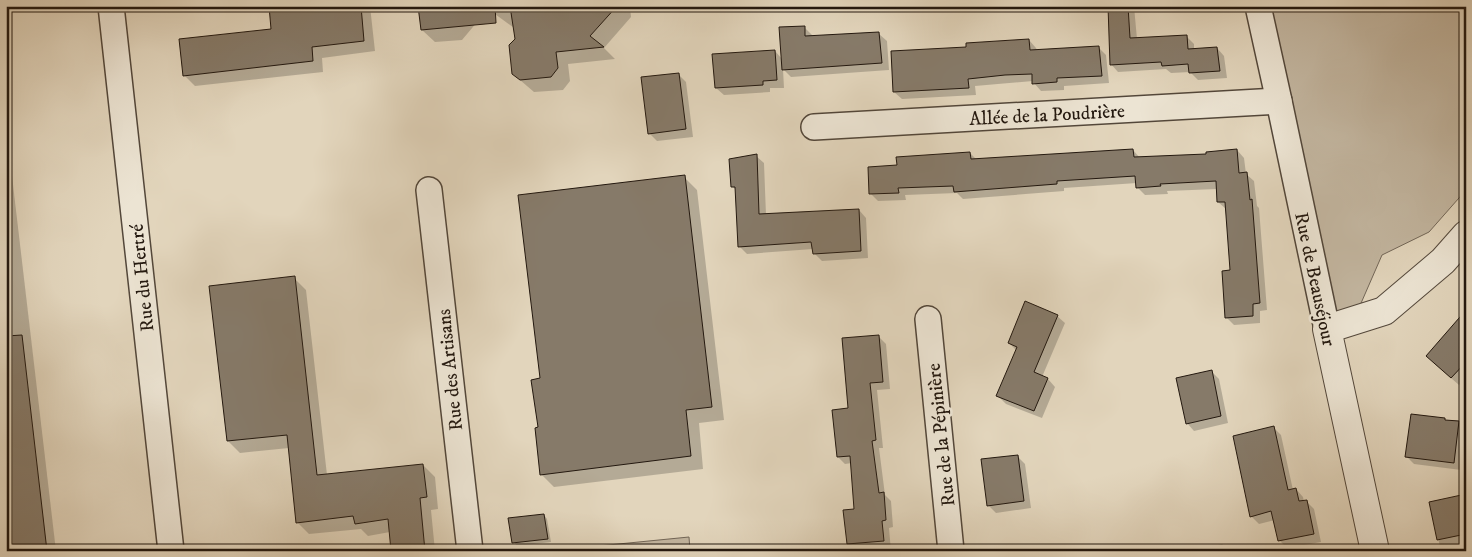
<svg xmlns="http://www.w3.org/2000/svg" width="1472" height="557" font-family="'IM FELL DW Pica',serif">
<style>
.green{fill:#c2b59f;stroke:#726657}
.shadow{fill:#0003}
.building{fill:#867a69;stroke:#23180f}
.lines{fill:none;stroke-linecap:round;stroke-linejoin:round}
.minor-casing{stroke:#53473a;stroke-width:28}
.tertiary-casing{stroke:#53473a;stroke-width:30}
.minor{stroke:#ece4d3;stroke-width:25}
.tertiary{stroke:#ece4d3;stroke-width:28}
.labels{text-anchor:middle;stroke-width:5;stroke-linejoin:round;paint-order:stroke}
.street-label{font-size:19px;fill:#23180f;stroke:#ece4d3}
</style>
<rect width="100%" height="100%" fill="#e2d5bc"/>
<filter id="stains"><feTurbulence type="fractalNoise" baseFrequency=".004" numOctaves="4"/><feColorMatrix values="0 0 0 0 .2 0 0 0 0 .09 0 0 0 0 .02 0 0 0 .5 -.17"/></filter>
<radialGradient id="worn" r=".72"><stop offset=".6" stop-color="#630" stop-opacity="0"/><stop offset="1" stop-color="#630" stop-opacity=".3"/></radialGradient>
<g class="green">
<path d="M1265,6H1466V190L1429,232L1382,255L1355,317L1327,329Z"/>
<path d="M689,537L690,551H548Z"/>
</g>
<g class="shadow">
<path d="M276,6H370L375,51L322,58L323,72L195,86L184,75L273,30Z"/>
<path d="M420,6H630L631,17L604,48L615,59L568,64L570,81L563,90L534,92L513,74L521,33L488,9L462,40L435,42L422,30Z"/>
<path d="M1109,6H1134L1137,39L1186,36L1194,44V50L1217,48L1224,56L1227,78L1198,80L1190,72L1171,73L1166,69L1118,72L1111,64Z"/>
<path d="M804,27L812,35V37L879,34L887,41L889,70L791,77L783,69L784,88H770V92L724,95L716,88L775,51L782,59Z"/>
<path d="M1029,40L1036,48L1037,50L1098,47L1106,55L1109,83L1064,86V90L1041,91L1034,83L1033,81L975,86L976,95L902,99L894,92L968,49Z"/>
<path d="M678,74L686,82L693,137L657,141L650,134Z"/>
<path d="M6,125L56,551H6Z"/>
<path d="M1133,150L1140,158L1207,155L1237,150L1244,158L1246,174L1254,181L1257,206L1259,208L1267,310L1260,311V323L1234,325L1226,317L1231,271L1226,209L1218,202L1217,189L1167,191L1168,194L1145,195L1137,187V183L1064,188V191L963,199L957,193L905,195L906,200L878,201L870,193L898,166L970,153L976,159Z"/>
<path d="M756,156L764,163L766,215L859,210L866,218L868,258L822,261L814,253L813,249L747,254L739,246L736,190L733,187Z"/>
<path d="M684,177L697,190L724,420L699,423L703,469L554,487L541,474L540,428L541,379Z"/>
<path d="M294,278L306,290L327,475L423,465L435,477L438,509L431,510L435,551H393L390,532L368,536L361,529L309,534L297,522L289,448L240,453L228,441Z"/>
<path d="M1057,316L1065,323L1042,377L1048,379L1055,387L1042,418L1006,404L998,396L1017,351L1009,343Z"/>
<path d="M1466,328V378L1459,385L1435,364Z"/>
<path d="M878,336L886,344L890,389L877,390L883,448H879L885,495L891,501L893,527L889,528L891,551H855L848,544L855,510L852,463L845,464L838,457L850,409Z"/>
<path d="M1211,371L1219,379L1228,423L1194,431L1187,423Z"/>
<path d="M1446,422H1459L1466,429L1461,470L1414,464L1407,457Z"/>
<path d="M1274,428L1281,435L1293,490L1296,489L1303,497L1304,502L1306,501L1314,509L1321,542L1287,548L1279,540L1275,520L1259,524L1251,516Z"/>
<path d="M1017,456L1025,464L1031,508L996,513L988,505Z"/>
<path d="M1466,495V542L1464,543L1466,551H1441L1430,503Z"/>
<path d="M544,515L547,519L551,542L517,546L514,542Z"/>
<path d="M1222,544L1229,551H1192Z"/>
</g>
<g class="building">
<path d="M269,6H361L364,41L312,47L313,61L183,76L179,39L271,29Z"/>
<path d="M418,6H495L496,23L421,30Z"/>
<path d="M510,6H617L590,36L604,47L556,52L558,68L551,77L520,80L512,74L509,45L515,39Z"/>
<path d="M1108,6H1128L1130,38L1187,35L1188,49L1217,47L1220,71L1189,73L1188,64L1162,66L1161,62L1110,65Z"/>
<path d="M805,26V36L879,32L882,63L782,70L779,27Z"/>
<path d="M1029,39L1030,50L1099,46L1102,76L1057,78V82L1032,84V74L1005,75L968,79L969,88L893,92L891,51L966,47V43Z"/>
<path d="M775,50L777,80L763,81V85L715,88L712,54Z"/>
<path d="M679,73L686,129L648,134L641,77Z"/>
<path d="M1133,149L1134,157L1206,154V152L1237,149L1239,173L1247,172L1250,200L1252,199L1260,303L1253,304V316L1225,318L1222,271L1230,270L1225,202H1217L1216,181L1160,184L1161,186L1136,188L1135,176L1057,181V184L954,192L953,186L898,188L899,193L869,194L868,167L897,165L896,157L970,152L971,159Z"/>
<path d="M757,154L759,214L859,209L861,251L813,254L811,242L738,247L735,187H731L729,159Z"/>
<path d="M685,175L712,407L686,410L691,456L540,475L535,428L538,427L531,380L540,378L518,195Z"/>
<path d="M295,276L317,475L423,464L427,497L420,498L425,551H391L388,519L355,524L353,516L296,523L287,435L227,441L209,286Z"/>
<path d="M1025,301L1058,315L1034,372L1048,378L1034,411L996,396L1017,347L1008,343Z"/>
<path d="M1466,310V362L1451,378L1426,356Z"/>
<path d="M22,335L47,551H6V336Z"/>
<path d="M879,335L883,382L870,383L876,440L872,441L879,493L884,492L886,520L882,521L884,541L847,544L843,510L854,509L850,456L837,457L832,410L848,408L842,338Z"/>
<path d="M1212,370L1221,416L1186,424L1176,378Z"/>
<path d="M1411,414L1445,418V420L1459,421L1454,463L1405,457Z"/>
<path d="M1274,426L1288,490L1296,488L1299,501L1307,500L1314,534L1278,541L1271,511L1250,517L1233,436Z"/>
<path d="M1018,455L1024,501L987,506L981,459Z"/>
<path d="M1466,494V534L1437,540L1429,502Z"/>
<path d="M544,514L548,539L512,543L508,518Z"/>
</g>
<g class="lines">
<defs>
<g id="minor">
<path d="M111,6L171,551"/>
<path d="M1258,6L1279,101L1327,329"/>
<path d="M814,127L1279,101"/>
<path d="M429,190L470,551"/>
<path d="M928,319L951,551"/>
</g>
<path id="tertiary" d="M1375,551L1327,329L1384,311L1443,261L1466,235"/>
</defs>
<use href="#minor" class="minor-casing"/>
<use href="#tertiary" class="tertiary-casing"/>
<use href="#minor" class="minor"/>
<use href="#tertiary" class="tertiary"/>
</g>
<g class="labels">
<g class="street-label">
<text transform="translate(1047 114) rotate(-3)" y="7">Allée de la Poudrière</text>
<text transform="translate(141 278) rotate(-96)" y="7">Rue du Hertré</text>
<text transform="translate(1316 279) rotate(78)" y="7">Rue de Beauséjour</text>
<text transform="translate(449 370) rotate(-96)" y="7">Rue des Artisans</text>
<text transform="translate(940 435) rotate(-96)" y="7">Rue de la Pépinière</text>
</g>
</g>
<rect width="1472" height="557" fill="none" stroke="#e2d5bc" stroke-width="25"/>
<rect x="8" y="8" width="1457" height="542" fill="none" stroke="#23180f" stroke-width="2.5"/>
<rect x="12" y="12" width="1447" height="532" fill="none" stroke="#23180f"/>
<rect width="100%" height="100%" filter="url(#stains)"/>
<rect width="100%" height="100%" fill="url(#worn)"/>
</svg>
